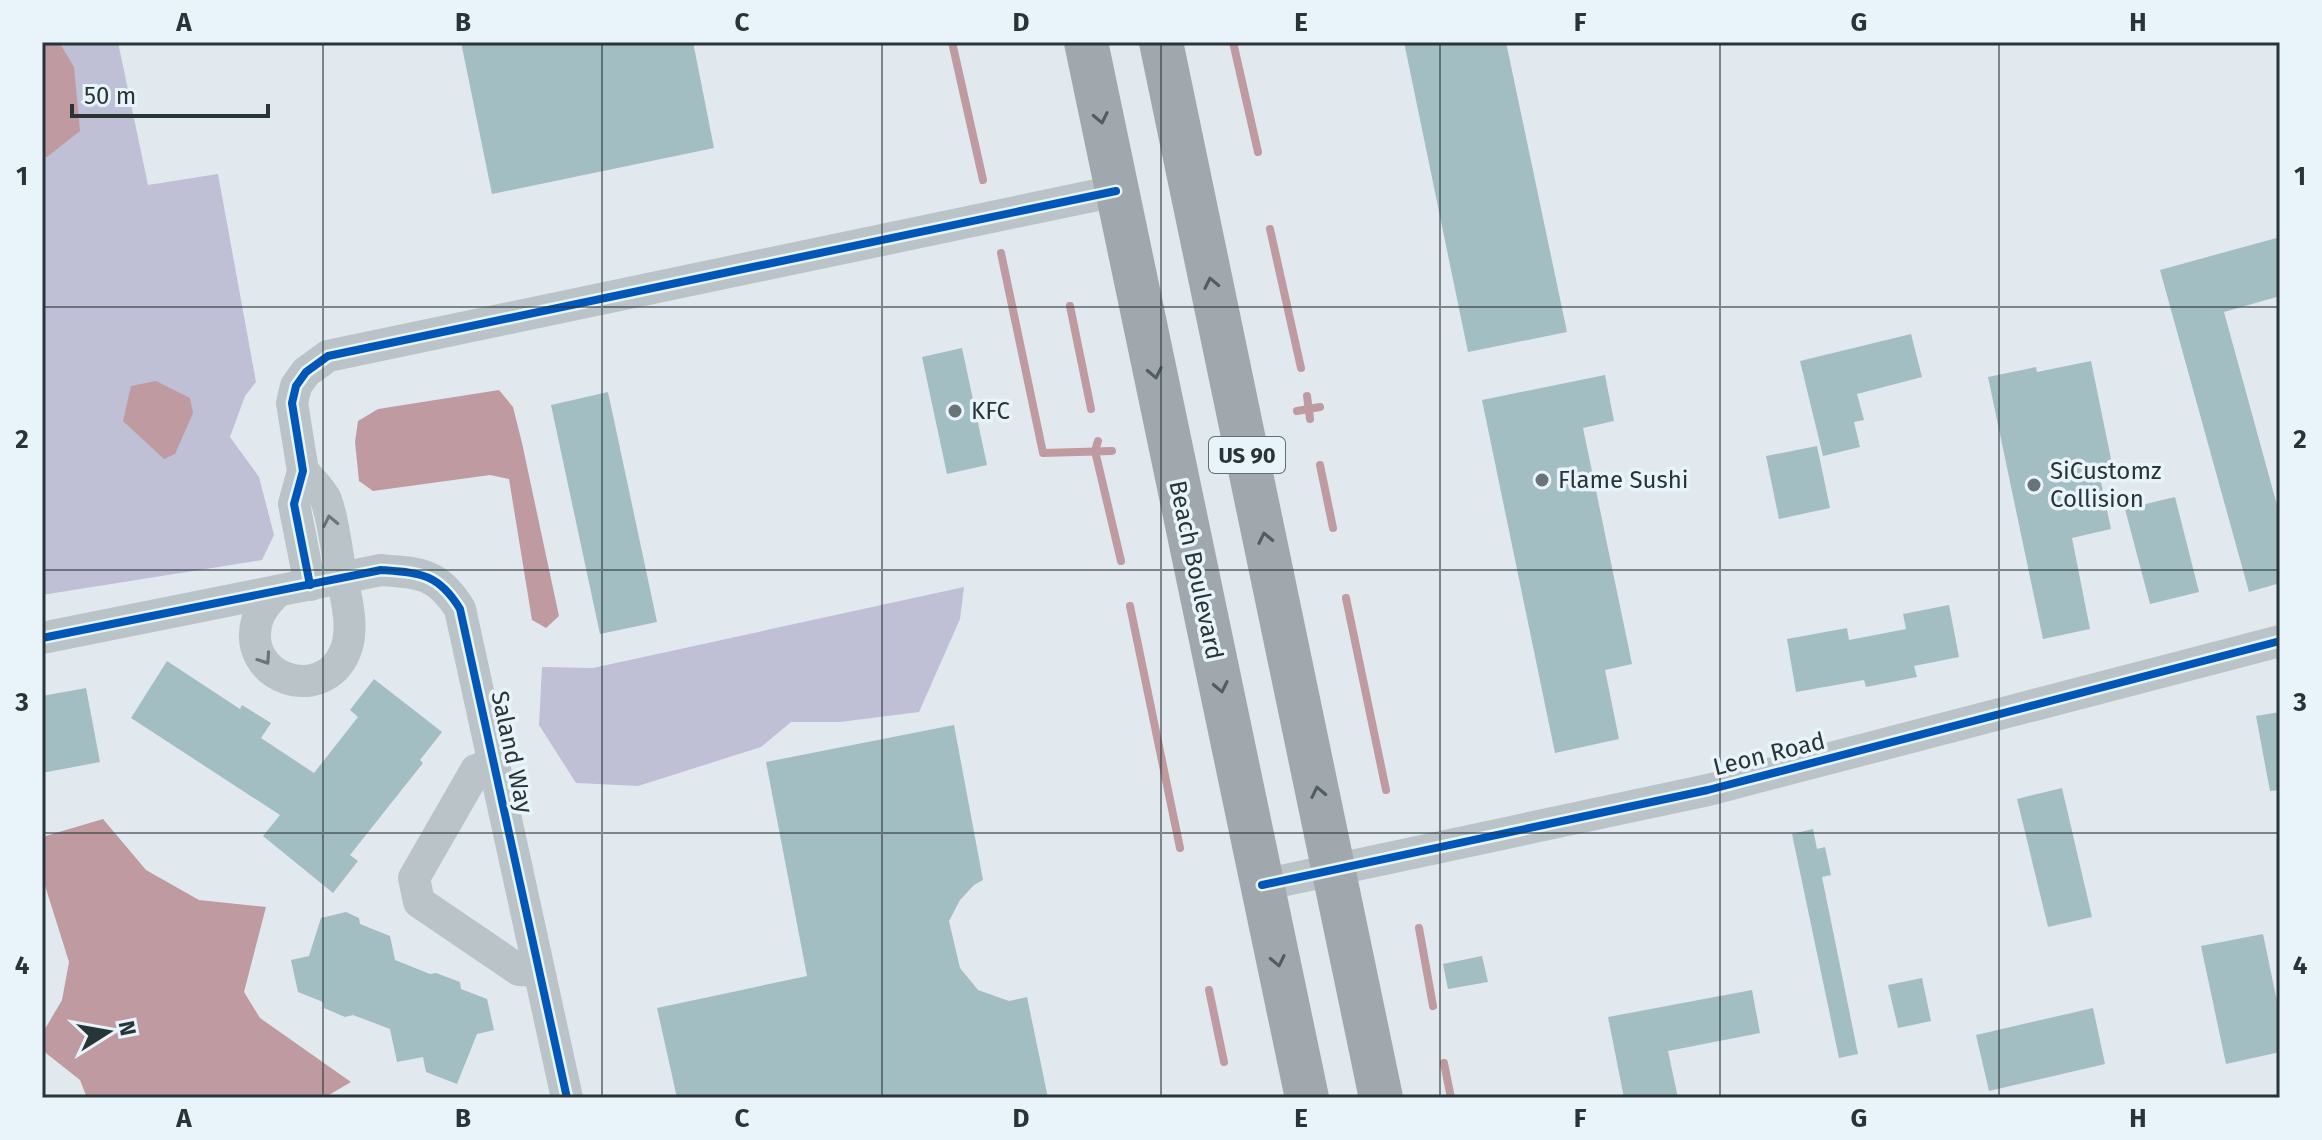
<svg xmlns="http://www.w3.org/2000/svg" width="2322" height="1140" font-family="'Fira Sans',sans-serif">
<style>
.green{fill:#bfbfd6}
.water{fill:#bf9ba1}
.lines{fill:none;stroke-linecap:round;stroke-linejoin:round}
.stream{stroke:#bf9ba1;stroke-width:8}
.building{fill:#a2bec2}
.minor{stroke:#bac3c7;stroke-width:32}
.highway{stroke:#a0a8ad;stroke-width:44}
.cycleway-casing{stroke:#e9f3fa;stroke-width:13}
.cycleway{stroke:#0057b8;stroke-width:8}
.oneway{stroke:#525d61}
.oneway2{stroke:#6a7578}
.grid{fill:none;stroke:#283538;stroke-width:2;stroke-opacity:0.55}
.poi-dot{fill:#697478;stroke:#e9f3fa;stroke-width:3}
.labels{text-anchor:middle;stroke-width:7;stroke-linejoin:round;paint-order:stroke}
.shield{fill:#e9f3fa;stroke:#626e72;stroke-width:2}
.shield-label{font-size:22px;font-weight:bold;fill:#283538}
.poi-label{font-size:24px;fill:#283538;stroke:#e9f3fa;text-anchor:start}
.street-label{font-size:24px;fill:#283538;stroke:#e9f3fa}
.neatline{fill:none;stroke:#283538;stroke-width:3}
.grid-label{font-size:26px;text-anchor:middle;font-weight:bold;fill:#283538}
</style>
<rect width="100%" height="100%" fill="#e1e9ee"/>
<g class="green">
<path d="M42,42H118L148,185L218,174L256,382L245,396L230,437L259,477L274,535L262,560L42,595Z"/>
<path d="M964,587L960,619L919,712L840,722H791L761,747L638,786L576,783L539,725L542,667L593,668Z"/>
</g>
<g class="water">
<path d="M42,42H59L74,67L80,131L47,157L42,158Z"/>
<path d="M156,381L190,398L193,413L175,454L164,459L123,421L131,386Z"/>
<path d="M499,390L513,407L522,443L559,616L546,628L532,620L509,479L490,475L373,491L359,481L355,442L358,421L378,409Z"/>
<path d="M103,819L146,870L199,900L266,907L244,992L260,1018L351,1082L324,1098H87L80,1080L42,1050V1034L62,1000L69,962L42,876V837Z"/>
</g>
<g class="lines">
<g class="stream">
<path d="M952,42L983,180"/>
<path d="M1233,42L1258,152"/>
<path d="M1270,229L1301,368"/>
<path d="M1001,253L1043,453L1112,451"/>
<path d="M1070,306L1091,409"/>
<path d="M1307,396L1310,419"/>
<path d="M1297,411L1320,407"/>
<path d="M1098,441L1095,451L1121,561"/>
<path d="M1320,465L1333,528"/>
<path d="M1346,598L1386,790"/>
<path d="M1130,606L1180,848"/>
<path d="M1419,928L1433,1006"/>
<path d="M1209,990L1224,1062"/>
<path d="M1444,1063L1451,1098"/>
</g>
</g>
<g class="building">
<path d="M461,42H693L714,148L492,194Z"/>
<path d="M1404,42H1506L1567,332L1468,352Z"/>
<path d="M2280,237V296L2224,312L2280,516V583L2249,592L2160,270Z"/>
<path d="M1911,334L1922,377L1857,394L1864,420L1854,422L1860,447L1823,456L1800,361Z"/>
<path d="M962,348L987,465L947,474L922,357Z"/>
<path d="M2091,361L2112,464L2098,468L2111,529L2072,538L2090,629L2043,639L1988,377L2036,367L2037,372Z"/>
<path d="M1605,375L1614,421L1583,428L1632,664L1605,670L1619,739L1555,753L1482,400Z"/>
<path d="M608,392L657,622L600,634L551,405Z"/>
<path d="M1817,446L1830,508L1779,519L1766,456Z"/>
<path d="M2175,497L2199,592L2150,604L2125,509Z"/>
<path d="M1949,605L1959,657L1914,666L1917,677L1866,687L1864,680L1796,692L1787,639L1847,628L1849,640L1906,629L1903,614Z"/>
<path d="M167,661L240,709L242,705L271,723L261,738L314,773L358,717L350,710L374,679L442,732L420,760L423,763L350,855L358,861L333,893L263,836L280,815L131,718Z"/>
<path d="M86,688L100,762L42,773V696Z"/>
<path d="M2280,712V790L2270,791L2256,716Z"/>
<path d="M954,725L983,880L974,885L960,900L949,921L960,968L978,990L1009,1001L1027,997L1048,1098H677L657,1008L807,976L766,762Z"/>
<path d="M2062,788L2092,917L2048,927L2017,799Z"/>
<path d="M1813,829L1817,849L1825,847L1831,875L1822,877L1858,1054L1839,1058L1792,834Z"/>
<path d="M346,912L359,918L360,924L390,936L395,960L430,974L436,973L460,982L461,989L487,999L494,1030L477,1034L457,1084L426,1072L423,1057L397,1062L390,1029L353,1015L345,1017L324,1008L323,1002L298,992L291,960L309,956L321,918Z"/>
<path d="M2263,934L2280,1016V1052L2226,1064L2201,946Z"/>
<path d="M1482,956L1488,982L1448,989L1443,964Z"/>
<path d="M1922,978L1931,1021L1898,1028L1888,985Z"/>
<path d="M1752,990L1760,1033L1668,1051L1678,1098H1624L1608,1017Z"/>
<path d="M2093,1008L2105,1064L1989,1091L1976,1035Z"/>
</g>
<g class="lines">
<g class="minor">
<path d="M310,585L294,504L303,471L292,403L296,386L306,372L328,356L1116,191"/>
<path d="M278,591C269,600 260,609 257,621C241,678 322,706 345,652C355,629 346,597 341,573C336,550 334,521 326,500C322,490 310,480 303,471"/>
<path d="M42,638L381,570C420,573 438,573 460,609L567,1098"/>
<path d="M494,764L476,770L414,878L419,902L519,970L539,971"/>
<path d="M1262,885L1708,790L2280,641"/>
</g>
<g class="highway">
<path d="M1086,42L1307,1098"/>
<path d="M1161,42L1381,1098"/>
</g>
<defs>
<g id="cycleway">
<path d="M310,585L294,504L303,471L292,403L296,386L306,372L328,356L1116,191"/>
<path d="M42,638L381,570C420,573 438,573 460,609L567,1098"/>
<path d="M1262,885L1708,790L2280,641"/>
</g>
</defs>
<use href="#cycleway" class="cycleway-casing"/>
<use href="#cycleway" class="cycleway"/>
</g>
<defs><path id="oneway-chevron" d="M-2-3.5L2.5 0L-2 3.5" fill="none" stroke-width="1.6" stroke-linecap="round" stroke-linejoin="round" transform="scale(2)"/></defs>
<g class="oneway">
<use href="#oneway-chevron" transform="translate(1101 118) rotate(78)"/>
<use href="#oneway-chevron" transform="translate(1211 283) rotate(-102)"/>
<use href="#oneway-chevron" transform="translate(1155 373) rotate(78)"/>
<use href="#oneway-chevron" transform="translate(1265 538) rotate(-102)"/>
<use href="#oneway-chevron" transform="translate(1221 687) rotate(78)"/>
<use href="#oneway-chevron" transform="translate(1318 792) rotate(-102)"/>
<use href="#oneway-chevron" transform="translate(1278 961) rotate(78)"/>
</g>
<g class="oneway2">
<use href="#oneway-chevron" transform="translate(330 521) rotate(-102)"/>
<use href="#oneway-chevron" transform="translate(265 659) rotate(56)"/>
</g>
<path class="grid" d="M323,42V1098M602,42V1098M882,42V1098M1161,42V1098M1440,42V1098M1720,42V1098M1999,42V1098M42,307H2280M42,570H2280M42,833H2280"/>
<g class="poi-dot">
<circle cx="955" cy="411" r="8"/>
<circle cx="1542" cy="480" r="8"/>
<circle cx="2034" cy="485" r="8"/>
</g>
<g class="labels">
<rect class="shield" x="1209" y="437" width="76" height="36" rx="6"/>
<g class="shield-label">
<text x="1247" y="463">US 90</text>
</g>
<g class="poi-label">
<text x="971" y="419">KFC</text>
<text x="2050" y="479">SiCustomz<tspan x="2050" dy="28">Collision</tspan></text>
<text x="1558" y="488">Flame Sushi</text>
</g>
<g class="street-label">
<text transform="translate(1196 570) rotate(78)" y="8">Beach Boulevard</text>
<text transform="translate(512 752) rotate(78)" y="8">Saland Way</text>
<text transform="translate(1769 754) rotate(-14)" y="8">Leon Road</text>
</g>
</g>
<rect width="2322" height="1140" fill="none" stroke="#e9f3fa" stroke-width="88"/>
<g transform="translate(108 1032) rotate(79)" stroke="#e9f3fa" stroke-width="6" paint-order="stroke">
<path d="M0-6L14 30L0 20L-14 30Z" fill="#283538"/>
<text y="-12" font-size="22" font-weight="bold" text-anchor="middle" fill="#283538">N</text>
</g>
<path d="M72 104v12h196v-12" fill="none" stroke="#283538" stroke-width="4"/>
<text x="84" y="104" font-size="24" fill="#283538" stroke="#e9f3fa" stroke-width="6" paint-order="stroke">50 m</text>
<rect x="44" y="44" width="2234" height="1052" class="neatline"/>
<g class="grid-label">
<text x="184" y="31">A</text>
<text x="463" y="31">B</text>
<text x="742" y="31">C</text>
<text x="1021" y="31">D</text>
<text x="1301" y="31">E</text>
<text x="1580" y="31">F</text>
<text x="1859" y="31">G</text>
<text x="2138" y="31">H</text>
<text x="22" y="185">1</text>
<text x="2300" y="185">1</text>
<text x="22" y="448">2</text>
<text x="2300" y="448">2</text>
<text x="22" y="711">3</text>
<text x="2300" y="711">3</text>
<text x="22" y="974">4</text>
<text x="2300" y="974">4</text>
<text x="184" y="1127">A</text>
<text x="463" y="1127">B</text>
<text x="742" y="1127">C</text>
<text x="1021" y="1127">D</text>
<text x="1301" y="1127">E</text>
<text x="1580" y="1127">F</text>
<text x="1859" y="1127">G</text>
<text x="2138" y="1127">H</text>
</g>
</svg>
